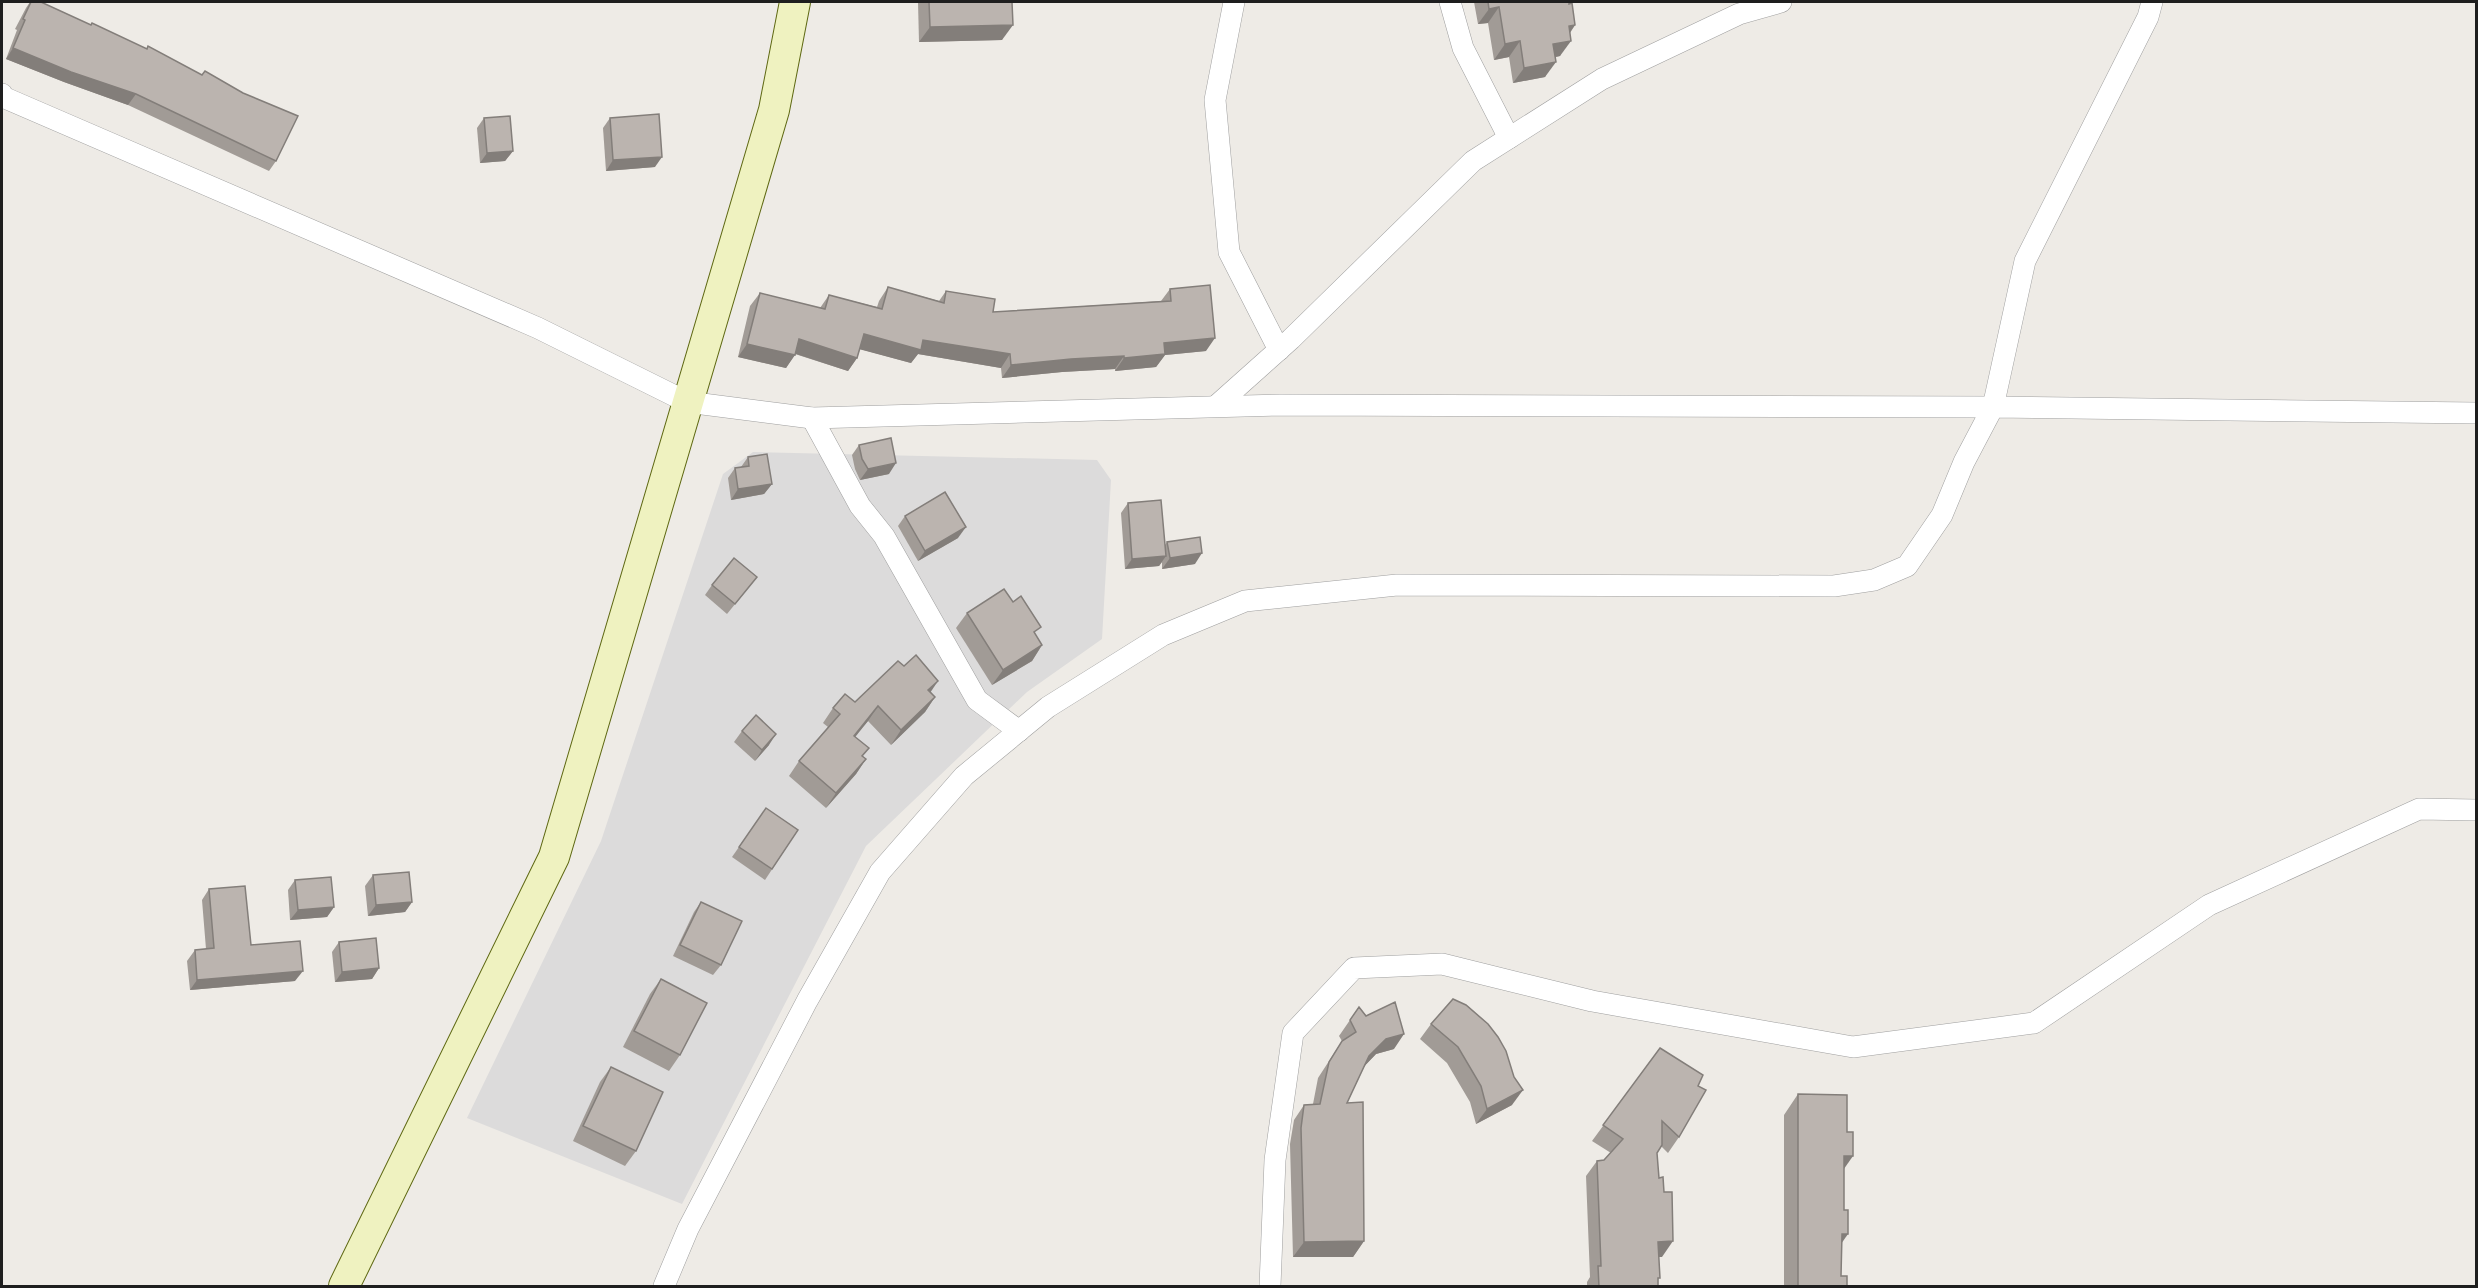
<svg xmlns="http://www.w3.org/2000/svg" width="2478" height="1288" font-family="'Fira Sans',sans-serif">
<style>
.residential{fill:#dcdbdb}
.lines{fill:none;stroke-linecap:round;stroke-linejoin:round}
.street-casing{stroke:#9f9f9f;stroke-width:22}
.secondary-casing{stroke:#5e6812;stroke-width:32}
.street{stroke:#fff;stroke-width:21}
.secondary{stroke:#eff2c0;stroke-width:30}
.wall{fill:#a19b96}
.shaded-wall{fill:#837e7a}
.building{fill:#bbb4af;stroke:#837e7a;stroke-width:1.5}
</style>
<rect width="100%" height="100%" fill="#eeebe6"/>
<path class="residential" d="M753,452L1097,460L1111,480L1102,639L1027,692L866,846L682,1204L467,1118L601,841L723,474Z"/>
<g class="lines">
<defs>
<g id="street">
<path d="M1234,2L1215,100L1229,252L1279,350"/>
<path d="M1450,2L1463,48L1509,138"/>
<path d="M2,94L3,97L538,328L687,402L812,418L1280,405L1993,407L2025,261L2148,17L2152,2"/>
<path d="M1216,406L1291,339L1473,161L1602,79L1739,14L1781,2"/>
<path d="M812,418L860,506L884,536L977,700L1019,731"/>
<path d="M664,1286L688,1229L807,1001L880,872L964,776L1048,707L1163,635L1245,601L1397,585L1834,586L1874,580L1907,566L1942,515L1964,462L1993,407L2476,413"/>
<path d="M1270,1286L1275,1160L1293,1033L1354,968L1442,964L1592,1001L1853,1047L2034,1023L2209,905L2419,809L2476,810"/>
</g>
<path id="secondary" d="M344,1286L554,857L774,110L795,2"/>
</defs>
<use href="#street" class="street-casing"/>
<use href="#secondary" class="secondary-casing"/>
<use href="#street" class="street"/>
<use href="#secondary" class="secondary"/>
</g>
<g class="wall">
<path d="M30,2H41L276,161L269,171L128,105L64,82L6,59L17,30L15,29L26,8Z"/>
<path d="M918,2H1012L1002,40L919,42Z"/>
<path d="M1474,2H1569L1575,25L1570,33L1560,56L1555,57L1545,77L1513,83L1509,57L1494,60L1488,23L1478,24Z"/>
<path d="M484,118L513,151L505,161L480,163L477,128Z"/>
<path d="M610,118L655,167L606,171L603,128Z"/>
<path d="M888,287L939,301L946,291L993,312L1161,301L1170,289L1206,351L1165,355L1156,367L1115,371V369L1062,372L1002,378L1001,368L918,354L911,363L860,349L857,358L848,371L795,354L786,368L738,357L750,306L760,293L820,308L829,295L877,307L879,301Z"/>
<path d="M859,445L889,474L860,480L855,469L852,455Z"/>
<path d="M748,457L772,484L764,494L731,500L728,478L735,468L741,467Z"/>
<path d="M1128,503L1165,545L1167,542L1195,564L1162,569V562L1159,566L1125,569L1121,513Z"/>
<path d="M905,516L958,538L918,561L898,526Z"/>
<path d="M757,577L727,614L705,595L712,585Z"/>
<path d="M1013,602L1042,645L1032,661L992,685L956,628L967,613Z"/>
<path d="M931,692L935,697L925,712L891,745L868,721L855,736L863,756L866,759L856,774L826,808L789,776L799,761L828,727L823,723L833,708L855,702Z"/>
<path d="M742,731L769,745L755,761L734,742Z"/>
<path d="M766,808L798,830L765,880L732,857Z"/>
<path d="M373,875L412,902L405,912L368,916L365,886Z"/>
<path d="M295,880L334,907L327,917L290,920L288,890Z"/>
<path d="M209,889L251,945L295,981L190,990L187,961L195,950L206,949L202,900Z"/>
<path d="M701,902L721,965L713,975L673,956L694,912Z"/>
<path d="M339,942L379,968L372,979L335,982L332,952Z"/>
<path d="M661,979L680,1055L669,1071L623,1047L650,994Z"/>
<path d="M1359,1007L1394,1049L1376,1054L1365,1065L1347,1103L1364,1241L1353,1257H1293L1290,1144L1294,1120L1304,1105L1313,1104L1318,1078L1342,1041L1339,1036Z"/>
<path d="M1431,1024L1506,1051L1512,1105L1476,1124L1470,1102L1447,1063L1420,1039Z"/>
<path d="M1660,1048L1679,1137L1668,1153L1661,1146L1657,1153L1662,1257H1659L1658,1287H1587V1282L1590,1277L1586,1176L1597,1161L1604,1160L1611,1153L1592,1141Z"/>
<path d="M611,1067L636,1151L625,1166L573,1141L600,1082Z"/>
<path d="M1798,1094L1844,1168L1841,1276L1847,1287H1784V1115Z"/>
</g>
<g class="shaded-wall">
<path d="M1499,7L1488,23L1478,24L1489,9Z"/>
<path d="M1013,25L1002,40L919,42L930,27Z"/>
<path d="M1575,25L1564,41L1569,26Z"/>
<path d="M1520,41L1509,57L1494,60L1505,44Z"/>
<path d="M1571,41L1560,56L1542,60L1553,44Z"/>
<path d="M13,48L136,94L128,105L64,82L6,59Z"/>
<path d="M1556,62L1545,77L1513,83L1524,68Z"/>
<path d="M513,151L505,161L480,163L487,153Z"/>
<path d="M662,157L655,167L606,171L613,160Z"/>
<path d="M864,334L923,340L1010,354L1001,368L918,354L911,363L855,348Z"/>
<path d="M1215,338L1206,351L1165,355L1156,367L1115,371L1124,358L1164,343Z"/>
<path d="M799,339L857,358L848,371L790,352Z"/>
<path d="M747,344L795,355L786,368L738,357Z"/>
<path d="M1124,356L1115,369L1062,372L1002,378L1011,365L1071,359Z"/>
<path d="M896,463L889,474L860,480L868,469Z"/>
<path d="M772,484L764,494L731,500L738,489Z"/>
<path d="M966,527L958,538L918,561L925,551Z"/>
<path d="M1202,553L1195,564L1162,569L1170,558Z"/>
<path d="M1166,556L1159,566L1125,569L1132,559Z"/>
<path d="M1042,645L1032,661L992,685L1003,670Z"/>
<path d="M938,681L928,696V690Z"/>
<path d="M935,697L925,712L891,745L901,730Z"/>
<path d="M878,706L868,721L844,751L854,736Z"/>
<path d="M776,734L769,745L755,761L762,750Z"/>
<path d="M866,759L856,774L826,808L836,793Z"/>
<path d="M412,902L405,912L368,916L376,905Z"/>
<path d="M334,907L327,917L290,920L298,910Z"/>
<path d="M379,968L372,979L335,982L342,972Z"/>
<path d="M303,971L295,981L190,990L197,980Z"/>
<path d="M1404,1034L1394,1049L1376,1054L1359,1072L1369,1056L1386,1039Z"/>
<path d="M1523,1090L1512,1105L1476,1124L1487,1109Z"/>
<path d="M1844,1156H1853L1839,1176Z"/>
<path d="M1842,1234H1848L1834,1254Z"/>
<path d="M1364,1241L1353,1257H1293L1304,1242Z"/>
<path d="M1673,1241L1662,1257H1647L1658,1242Z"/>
</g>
<g class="building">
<path d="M31,2H41L91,25L92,23L147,49L148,46L202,75L205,71L243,93L298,116L276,161L136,94L71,72L13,48L25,20L23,19Z"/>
<path d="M929,2H1012L1013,25L930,27Z"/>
<path d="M1488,2H1569V4L1572,3L1575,25L1569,26L1571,41L1553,44L1556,62L1524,68L1520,41L1505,44L1499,7L1489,9Z"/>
<path d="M659,114L662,157L613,160L610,118Z"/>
<path d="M510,116L513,151L487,153L484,118Z"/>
<path d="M1210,285L1215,338L1164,343L1165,354L1124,358V356L1071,359L1011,365L1010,354L923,340L921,350L864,334L857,358L799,339L795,355L747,344L760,293L825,309L829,295L882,309L888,287L944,303L946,291L995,299L993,312L1171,301L1170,289Z"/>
<path d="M891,438L896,463L868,469L862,459L859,445Z"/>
<path d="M767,454L772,484L738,489L735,468L749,466L748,457Z"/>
<path d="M945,492L966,527L925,551L905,516Z"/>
<path d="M1161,500L1166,556L1132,559L1128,503Z"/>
<path d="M1200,537L1202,553L1170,558L1167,542Z"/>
<path d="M734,558L757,577L735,604L712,585Z"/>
<path d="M1004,589L1013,602L1021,596L1041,627L1034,632L1042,645L1003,670L967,613Z"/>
<path d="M916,655L938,681L928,690L935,697L901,730L878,706L854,736L869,748L862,756L866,759L836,793L799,761L840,714L833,708L845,694L855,702L898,661L904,666Z"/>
<path d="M756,715L776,734L762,750L742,731Z"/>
<path d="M766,808L798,830L772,869L739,847Z"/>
<path d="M409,872L412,902L376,905L373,875Z"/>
<path d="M331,877L334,907L298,910L295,880Z"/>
<path d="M245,886L251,945L300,941L303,971L197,980L195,950L214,948L209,889Z"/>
<path d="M701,902L742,921L721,965L680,945Z"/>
<path d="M376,938L379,968L342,972L339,942Z"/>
<path d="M661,979L707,1003L680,1055L634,1031Z"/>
<path d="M1453,999L1466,1005L1488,1024L1498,1037L1506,1051L1514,1077L1523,1090L1487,1109L1481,1086L1458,1047L1431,1024Z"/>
<path d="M1395,1002L1404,1034L1386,1039L1369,1056L1347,1103L1363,1102L1364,1241L1304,1242L1301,1128L1304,1105L1320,1104L1329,1062L1342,1041L1356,1032L1350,1020L1359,1007L1366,1016Z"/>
<path d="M1660,1048L1703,1075L1698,1086L1706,1090L1679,1137L1662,1121V1145L1657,1153L1659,1178L1663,1177L1664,1192H1672L1673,1241L1658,1242L1660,1278H1658V1287H1599L1598,1266H1601L1597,1161L1604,1160L1623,1139L1603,1125Z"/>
<path d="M611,1067L663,1092L636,1151L583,1126Z"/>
<path d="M1798,1094L1847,1095V1132H1853V1156H1844V1210H1848V1234H1842L1841,1276H1847V1287H1798Z"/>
</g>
<rect width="2478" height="1288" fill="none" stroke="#1e1e1e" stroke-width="6"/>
</svg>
